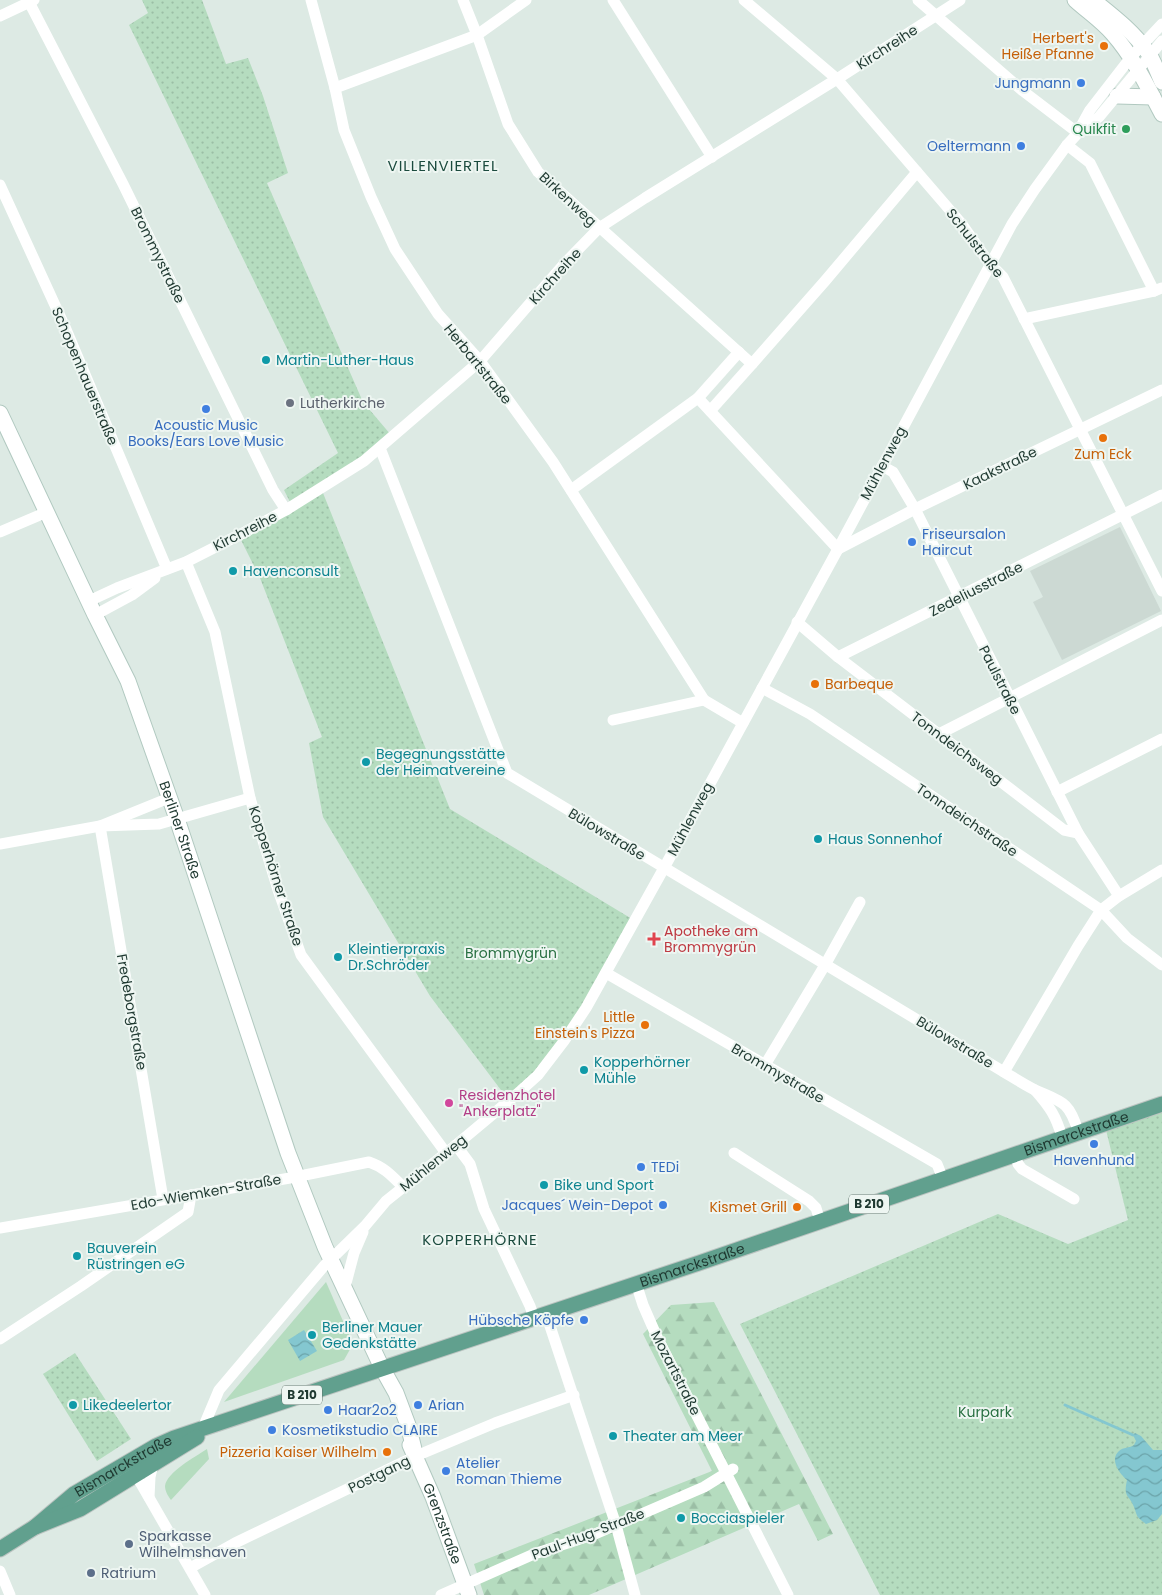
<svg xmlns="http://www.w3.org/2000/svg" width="1162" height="1595" font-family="Poppins,sans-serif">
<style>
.built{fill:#ccd9d3}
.grass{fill:#b5dcbf}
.forest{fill:url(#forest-firs)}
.park{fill:url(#park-dots)}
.water{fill:url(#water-waves)}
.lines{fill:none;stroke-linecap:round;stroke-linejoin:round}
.stream{stroke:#84c7d0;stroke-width:3}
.secondary-casing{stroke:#b1c9c0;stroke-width:17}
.primary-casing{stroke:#bcc4c1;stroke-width:17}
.minor{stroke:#fff;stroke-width:11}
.secondary{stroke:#fff;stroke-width:15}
.primary{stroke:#61a08e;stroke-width:15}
.food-dot{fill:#e8710a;stroke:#eef6f2;stroke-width:2}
.shop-dot{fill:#3f7fe0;stroke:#eef6f2;stroke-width:2}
.leisure-dot{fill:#2e9e5b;stroke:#eef6f2;stroke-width:2}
.culture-dot{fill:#0f9aa8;stroke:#eef6f2;stroke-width:2}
.worship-dot{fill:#6b7280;stroke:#eef6f2;stroke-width:2}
.health-dot{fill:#e0444e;stroke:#eef6f2;stroke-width:2}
.hotel-dot{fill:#d1479c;stroke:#eef6f2;stroke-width:2}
.service-dot{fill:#5c6f8a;stroke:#eef6f2;stroke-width:2}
.labels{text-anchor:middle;stroke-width:4;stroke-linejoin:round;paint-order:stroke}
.shield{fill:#eef6f2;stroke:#5d726b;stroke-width:1}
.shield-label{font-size:12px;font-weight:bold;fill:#1f3931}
.food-label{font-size:14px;fill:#c56008;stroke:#eef6f2;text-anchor:end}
.street-label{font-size:14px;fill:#1f3931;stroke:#eef6f2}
.shop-label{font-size:14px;fill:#366cbe;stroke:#eef6f2;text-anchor:start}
.leisure-label{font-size:14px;fill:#27864d;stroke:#eef6f2;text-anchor:end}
.culture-label{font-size:14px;fill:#0d838f;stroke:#eef6f2;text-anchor:start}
.worship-label{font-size:14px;fill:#5b616d;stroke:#eef6f2;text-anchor:start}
.health-label{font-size:14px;fill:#be3a42;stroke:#eef6f2;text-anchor:start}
.park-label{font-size:14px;fill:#297042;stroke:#eef6f2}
.hotel-label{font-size:14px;fill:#b23c85;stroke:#eef6f2;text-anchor:start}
.service-label{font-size:14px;fill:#4e5e75;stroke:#eef6f2;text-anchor:start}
.neighbourhood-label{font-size:15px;letter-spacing:1px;fill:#1b4b3e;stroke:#eef6f2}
</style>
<defs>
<pattern id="forest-firs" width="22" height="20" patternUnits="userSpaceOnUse" patternTransform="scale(1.25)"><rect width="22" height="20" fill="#b5dcbf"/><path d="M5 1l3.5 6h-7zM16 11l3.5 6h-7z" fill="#9bbea5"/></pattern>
<pattern id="park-dots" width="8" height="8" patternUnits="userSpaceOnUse" patternTransform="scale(1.25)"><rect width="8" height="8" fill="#b5dcbf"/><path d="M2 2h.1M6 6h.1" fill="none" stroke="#9bbea5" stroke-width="1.8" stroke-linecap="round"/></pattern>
<pattern id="water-waves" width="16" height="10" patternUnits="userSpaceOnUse" patternTransform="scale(1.25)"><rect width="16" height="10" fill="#84c7d0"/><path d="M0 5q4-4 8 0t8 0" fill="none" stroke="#6ba3a9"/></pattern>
</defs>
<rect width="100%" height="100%" fill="#ddeae4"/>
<path class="built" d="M1120,527L1161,611L1062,660L1033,602L1043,597L1030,571Z"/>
<g class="grass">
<path d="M326,1282L353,1344L344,1360L224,1402Z"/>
<path d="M207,1449L209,1459L171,1500C168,1496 165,1491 165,1486C167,1472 195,1457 207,1449Z"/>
</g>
<path class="forest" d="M714,1302L833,1534L818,1541L799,1504L589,1595H484L474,1564L712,1471L643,1334L671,1305Z"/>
<g class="park">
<path d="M142,0H202L226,64L248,58L263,96L288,173L267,183L363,402L391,435L361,459L291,504L284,490L338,453L129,25L148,13Z"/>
<path d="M323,493L450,809L632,919L585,1005L536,1073L507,1098L430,996L323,817L309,743L322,737L260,578L241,540Z"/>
<path d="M1162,1112V1595H880L740,1324L998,1214L1068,1244L1128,1220L1106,1130Z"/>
<path d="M75,1353L131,1439L97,1461L43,1374Z"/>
</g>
<g class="water">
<path d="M304,1330L317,1351L300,1361L288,1340Z"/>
<path d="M1135,1433L1141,1436L1153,1450H1162V1514L1157,1520L1146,1524C1136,1516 1138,1518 1134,1507C1129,1494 1123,1498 1127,1480C1120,1474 1109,1460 1119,1451C1123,1447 1130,1448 1134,1445L1136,1441L1133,1435Z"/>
</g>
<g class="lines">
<path class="stream" d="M1065,1405L1133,1435"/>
<defs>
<g id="secondary">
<path d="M1075,0C1087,11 1102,21 1113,34C1134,58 1147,86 1162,114"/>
<path d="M1093,0C1113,16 1134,32 1149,54C1154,62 1158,73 1162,82"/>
<path d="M1117,96L1153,97"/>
<path id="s1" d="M0,413L95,615L128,681L177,819L288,1153L325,1247L382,1368L396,1393L408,1425L415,1453"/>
<path id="s2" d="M410,1445L433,1497L469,1595"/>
</g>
<g id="primary">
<path id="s3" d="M35,1527L74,1494L156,1446L174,1438L699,1263L1162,1104"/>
<path d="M0,1549L35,1527L80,1509L197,1437"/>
</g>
</defs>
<use href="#secondary" class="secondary-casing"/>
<use href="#primary" class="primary-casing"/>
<g class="minor">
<path d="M28,0L123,184L273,490L286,510"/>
<path d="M311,0L335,88L344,130L371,197L395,249L438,314L480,361L553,462L704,700L743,723"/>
<path d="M463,0L477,35L508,124L538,172L752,364L825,281L917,172"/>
<path d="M613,0L712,157"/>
<path d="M744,0L837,79L961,223L990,264L1003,277L1162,591"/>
<path d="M918,0L1023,91L1078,133"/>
<path d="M0,16L34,0"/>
<path d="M335,88L477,35L526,0"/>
<path d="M1079,130L1090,110L1131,57L1162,24"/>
<path d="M1067,145L1090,163L1154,291"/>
<path d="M0,185L65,327L167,569"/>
<path d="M1024,319L1154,291L1162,288"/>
<path d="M698,398L838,549L915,509L1162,390"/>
<path d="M710,411L752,364"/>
<path d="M380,448L507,773L1004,1072C1014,1078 1025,1085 1035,1090C1062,1102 1069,1101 1078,1131"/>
<path d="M882,466L893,472L915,509L1078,833L1119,896"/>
<path d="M571,490L698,398L739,352"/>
<path d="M0,532L47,512"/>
<path d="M186,562L215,632L250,798L278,890L301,955L446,1153"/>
<path d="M89,601L117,588L186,562L245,532L286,510L364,461L480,361L564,264L599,228L645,198L837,79L960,0"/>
<path d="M95,615L132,595L155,578"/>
<path d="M797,622L838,657L1162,495"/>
<path d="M838,657L1064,830L1078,833"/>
<path d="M762,688L810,714L1101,910L1127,938L1162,965"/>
<path d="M613,720L704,700"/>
<path d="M939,734L1162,620"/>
<path d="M1057,792L1162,739"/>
<path d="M0,844L100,826L159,824L250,798"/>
<path d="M606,973L937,1164L943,1179"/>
<path d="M765,1065L825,965L860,902"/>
<path d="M1004,1072L1078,946L1101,910L1119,896L1162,870"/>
<path d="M1035,1090C1050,1107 1056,1116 1062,1137"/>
<path d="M456,1145L470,1164L484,1209L530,1306L534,1318"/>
<path d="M734,1153L809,1201L816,1208L820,1221"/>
<path d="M1015,1154L1018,1164L1022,1169L1074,1199"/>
<path d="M163,1199L100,826L169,798"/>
<path d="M0,1228L290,1178L369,1162C384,1167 392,1176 403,1187"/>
<path d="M636,1283L643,1305L657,1337L788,1595"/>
<path d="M345,1287L354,1253L363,1232"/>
<path d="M546,1314L616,1525L635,1595"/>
<path d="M0,1339L81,1286L188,1212L191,1195"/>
<path d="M203,1428L219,1390L324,1266L365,1226L386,1201L456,1145L517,1094L538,1075L564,1041L586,1008L664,868L838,549L1012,224L1035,189L1067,145L1078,133L1099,117L1162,41"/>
<path d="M130,1471L136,1475L205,1595"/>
<path d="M149,1497L150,1477L153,1464"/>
<path d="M190,1568L235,1543L416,1456L495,1423L574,1395"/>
<path d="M0,1571L10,1595"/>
<path d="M441,1595L534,1554L595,1534L616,1525L704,1487L733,1469"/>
</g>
<use href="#secondary" class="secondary"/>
<use href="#primary" class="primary"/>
</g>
<g class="food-dot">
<circle cx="1104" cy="46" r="5"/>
<circle cx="1103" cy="438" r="5"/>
<circle cx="815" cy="684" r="5"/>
<circle cx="645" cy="1025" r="5"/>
<circle cx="797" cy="1207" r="5"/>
<circle cx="387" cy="1452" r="5"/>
</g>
<g class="shop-dot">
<circle cx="1081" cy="83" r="5"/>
<circle cx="1021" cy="146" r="5"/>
<circle cx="206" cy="409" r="5"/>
<circle cx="912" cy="542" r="5"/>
<circle cx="1094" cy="1144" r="5"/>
<circle cx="641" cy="1167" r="5"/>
<circle cx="663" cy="1205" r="5"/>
<circle cx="584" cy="1320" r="5"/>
<circle cx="418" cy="1405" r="5"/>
<circle cx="328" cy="1410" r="5"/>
<circle cx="272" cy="1430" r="5"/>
<circle cx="446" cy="1471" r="5"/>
</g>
<circle class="leisure-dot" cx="1126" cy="129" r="5"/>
<g class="culture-dot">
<circle cx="266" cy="360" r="5"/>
<circle cx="233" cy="571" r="5"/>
<circle cx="366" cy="762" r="5"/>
<circle cx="818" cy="839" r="5"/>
<circle cx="338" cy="957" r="5"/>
<circle cx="584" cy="1070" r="5"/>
<circle cx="544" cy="1185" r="5"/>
<circle cx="77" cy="1256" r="5"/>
<circle cx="312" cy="1335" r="5"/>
<circle cx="73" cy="1405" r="5"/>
<circle cx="613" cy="1436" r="5"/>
<circle cx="681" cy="1518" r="5"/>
</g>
<circle class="worship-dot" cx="290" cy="403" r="5"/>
<path class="health-dot" d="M651.5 931.5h5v5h5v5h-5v5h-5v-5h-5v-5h5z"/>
<circle class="hotel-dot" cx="449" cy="1103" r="5"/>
<g class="service-dot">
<circle cx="129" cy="1544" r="5"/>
<circle cx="91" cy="1573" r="5"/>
</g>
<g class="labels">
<g class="shield">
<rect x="849" y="1194.5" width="40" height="19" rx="4"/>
<rect x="282" y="1385.5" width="40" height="19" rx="4"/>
</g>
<g class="shield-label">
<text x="869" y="1208">B 210</text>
<text x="302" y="1399">B 210</text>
</g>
<g class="food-label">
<text x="1094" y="43">Herbert's<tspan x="1094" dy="16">Heiße Pfanne</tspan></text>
<text x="1103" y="459" text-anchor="middle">Zum Eck</text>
<text x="825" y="689" text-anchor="start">Barbeque</text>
<text x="635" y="1022">Little<tspan x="635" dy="16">Einstein's Pizza</tspan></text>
<text x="787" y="1212">Kismet Grill</text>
<text x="377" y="1457">Pizzeria Kaiser Wilhelm</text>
</g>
<g class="street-label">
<text transform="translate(887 47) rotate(-33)" y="5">Kirchreihe</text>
<text transform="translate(568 199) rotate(43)" y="5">Birkenweg</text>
<text transform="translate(975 243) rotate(52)" y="5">Schulstraße</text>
<text transform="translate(158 255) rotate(64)" y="5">Brommystraße</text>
<text transform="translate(555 276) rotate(-48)" y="5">Kirchreihe</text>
<text transform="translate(478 364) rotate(51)" y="5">Herbartstraße</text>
<text transform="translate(85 376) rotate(67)" y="5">Schopenhauerstraße</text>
<text transform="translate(883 463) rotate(-62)" y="5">Mühlenweg</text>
<text transform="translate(1000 468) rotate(-26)" y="5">Kaakstraße</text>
<text transform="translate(245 531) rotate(-27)" y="5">Kirchreihe</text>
<text transform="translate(976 589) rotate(-27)" y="5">Zedeliusstraße</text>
<text transform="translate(1000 680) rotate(63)" y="5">Paulstraße</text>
<text transform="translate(957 748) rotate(37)" y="5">Tonndeichsweg</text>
<text transform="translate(690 819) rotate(-62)" y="5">Mühlenweg</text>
<text transform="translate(967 820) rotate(34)" y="5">Tonndeichstraße</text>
<text dy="5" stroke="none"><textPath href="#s1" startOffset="455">Berliner Straße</textPath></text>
<text transform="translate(607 834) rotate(31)" y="5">Bülowstraße</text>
<text transform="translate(276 876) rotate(72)" y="5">Kopperhörner Straße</text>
<text transform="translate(132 1012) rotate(80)" y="5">Fredeborgstraße</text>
<text transform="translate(955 1042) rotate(31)" y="5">Bülowstraße</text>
<text transform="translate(778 1073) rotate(30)" y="5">Brommystraße</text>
<text dy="5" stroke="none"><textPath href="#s3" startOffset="1118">Bismarckstraße</textPath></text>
<text transform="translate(433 1163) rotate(-39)" y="5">Mühlenweg</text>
<text transform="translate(206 1192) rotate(-10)" y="5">Edo-Wiemken-Straße</text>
<text dy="5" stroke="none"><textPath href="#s3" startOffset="712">Bismarckstraße</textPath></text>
<text transform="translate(676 1373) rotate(63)" y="5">Mozartstraße</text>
<text dy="5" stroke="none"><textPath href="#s3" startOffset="108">Bismarckstraße</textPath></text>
<text transform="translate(379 1474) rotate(-26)" y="5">Postgang</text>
<text dy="5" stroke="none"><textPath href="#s2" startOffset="85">Grenzstraße</textPath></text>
<text transform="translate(588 1534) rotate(-21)" y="5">Paul-Hug-Straße</text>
</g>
<g class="shop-label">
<text x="1071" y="88" text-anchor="end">Jungmann</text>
<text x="1011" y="151" text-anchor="end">Oeltermann</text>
<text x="206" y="430" text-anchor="middle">Acoustic Music<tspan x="206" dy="16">Books/Ears Love Music</tspan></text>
<text x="922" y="539">Friseursalon<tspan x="922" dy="16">Haircut</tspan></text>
<text x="1094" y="1165" text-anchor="middle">Havenhund</text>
<text x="651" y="1172">TEDi</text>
<text x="653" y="1210" text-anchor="end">Jacques´ Wein-Depot</text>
<text x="574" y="1325" text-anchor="end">Hübsche Köpfe</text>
<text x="428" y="1410">Arian</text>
<text x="338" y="1415">Haar2o2</text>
<text x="282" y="1435">Kosmetikstudio CLAIRE</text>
<text x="456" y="1468">Atelier<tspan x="456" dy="16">Roman Thieme</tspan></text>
</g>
<g class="leisure-label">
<text x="1116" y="134">Quikfit</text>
</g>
<g class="culture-label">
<text x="276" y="365">Martin-Luther-Haus</text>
<text x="243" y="576">Havenconsult</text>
<text x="376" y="759">Begegnungsstätte<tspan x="376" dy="16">der Heimatvereine</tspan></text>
<text x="828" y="844">Haus Sonnenhof</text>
<text x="348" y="954">Kleintierpraxis<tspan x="348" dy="16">Dr.Schröder</tspan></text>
<text x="594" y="1067">Kopperhörner<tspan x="594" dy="16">Mühle</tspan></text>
<text x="554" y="1190">Bike und Sport</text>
<text x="87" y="1253">Bauverein<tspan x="87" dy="16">Rüstringen eG</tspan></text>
<text x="322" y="1332">Berliner Mauer<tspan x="322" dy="16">Gedenkstätte</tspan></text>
<text x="83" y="1410">Likedeelertor</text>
<text x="623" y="1441">Theater am Meer</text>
<text x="691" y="1523">Bocciaspieler</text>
</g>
<g class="worship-label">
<text x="300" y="408">Lutherkirche</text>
</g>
<g class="health-label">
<text x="664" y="936">Apotheke am<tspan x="664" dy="16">Brommygrün</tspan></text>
</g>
<g class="park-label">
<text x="511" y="958">Brommygrün</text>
<text x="985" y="1417">Kurpark</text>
</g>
<g class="hotel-label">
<text x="459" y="1100">Residenzhotel<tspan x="459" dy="16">"Ankerplatz"</tspan></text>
</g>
<g class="service-label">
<text x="139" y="1541">Sparkasse<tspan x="139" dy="16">Wilhelmshaven</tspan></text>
<text x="101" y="1578">Ratrium</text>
</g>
<g class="neighbourhood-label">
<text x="443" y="171">VILLENVIERTEL</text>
<text x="480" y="1245">KOPPERHÖRNE</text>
</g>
</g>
</svg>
